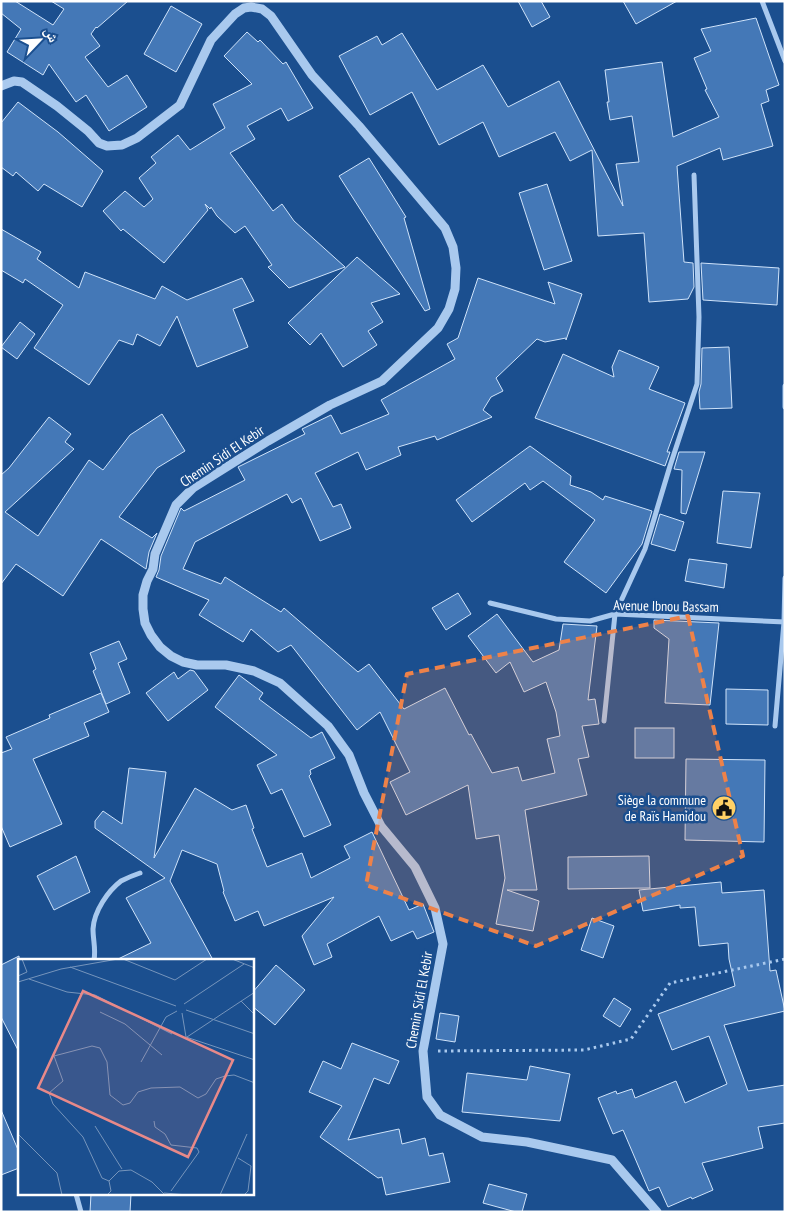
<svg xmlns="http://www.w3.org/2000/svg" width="786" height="1213" font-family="'PT Sans Narrow','Noto Naskh Arabic',sans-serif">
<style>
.building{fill:#4478b7;stroke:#cfe3fa}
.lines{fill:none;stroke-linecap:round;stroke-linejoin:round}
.path{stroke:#a9c9ee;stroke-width:3;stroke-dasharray:2.5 4;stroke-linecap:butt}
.minor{stroke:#a9c9ee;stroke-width:5}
.tertiary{stroke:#a9c9ee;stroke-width:9}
.marked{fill:#ee8249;fill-opacity:0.2;stroke:#ee8249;stroke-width:4;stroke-dasharray:10 6;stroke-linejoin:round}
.labels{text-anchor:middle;stroke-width:5;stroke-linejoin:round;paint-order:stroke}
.street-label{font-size:14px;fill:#fff;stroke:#1b4f8f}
.poi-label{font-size:14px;fill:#fff;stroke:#1b4f8f;text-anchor:end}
.inset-road{fill:none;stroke:#7695bc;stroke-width:1}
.view{fill:#e88989;fill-opacity:0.15;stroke:#e88989;stroke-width:2.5}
.inset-edge{fill:none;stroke:#fff;stroke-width:2.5}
</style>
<rect width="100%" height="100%" fill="#1b4f8f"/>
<g class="building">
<path d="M1,1H15L53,25L64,9L51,1H128L97,28L96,27L91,34L100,46L85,57L108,87L127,75L147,107L109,131L86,95L76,102L49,64L43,75L7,52L21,29L1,13Z"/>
<path d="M518,1H541L550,17L532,27Z"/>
<path d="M623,1H677L636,24Z"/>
<path d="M171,6L202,24L176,72L144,54Z"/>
<path d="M756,18L779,85L766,90L769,101L761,104L773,146L723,160L720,148L677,166L684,262L693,263L694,287L688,299L649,302L644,233L598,236L592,150L570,161L555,132L499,157L483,122L439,145L412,92L370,115L339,56L377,36L382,45L402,33L437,90L483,65L508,107L559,81L623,206L616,164L639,162L632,116L610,120L607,102H609L605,70L662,62L673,137L719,117L705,90L707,89L694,58L711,51L701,29Z"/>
<path d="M247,32L258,42L260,40L283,64L286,62L313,108L288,121L281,108L247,126L255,139L230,153L273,211L282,204L294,221L345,267L289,288L268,267L272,265L245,226L235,233L217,216L211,207L210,209L205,204L208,210L164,263L123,229L121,231L103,211L125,191L144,207L153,199L139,178L156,163L151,157L178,135L190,150L225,128L213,104L252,84L224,56Z"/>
<path d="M18,102L58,132L103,171L82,207L44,184L38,191L16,172L13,176L1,167V123Z"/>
<path d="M369,158L406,217L404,218L430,309L425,311L339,176Z"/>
<path d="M547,184L572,261L544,270L519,193Z"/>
<path d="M1,229L41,252L37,259L79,288L85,272L155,299L162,286L187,300L242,278L254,301L233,309L248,347L197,367L177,316L160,346L137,334L133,345L119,340L89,385L34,348L63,305L25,279L23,283L1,270Z"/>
<path d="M357,257L400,294L371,303L383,322L368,331L377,345L343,367L321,333L310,345L288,323Z"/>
<path d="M701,263L779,268L777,305L703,300Z"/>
<path d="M478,278L555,304L548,282L582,294L566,340V338L545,342L537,339L496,378L503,391L491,397L483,410L492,417L437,440L435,436L398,447L401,455L366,470L358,452L315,473L333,507L341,504L351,528L320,541L301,498L292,503L287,494L195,542L183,569L221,584L225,577L281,612L284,608L358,672L369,664L404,709L445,688L469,735L471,734L492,773L518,767L522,781L555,773L547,739L560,736L556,712L546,682L524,692L510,662L496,673L468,636L497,614L533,662L559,650L563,624L597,626L588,700L595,699L599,724L582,726L589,757L578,759L587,795L525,810L537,890H507L539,901L533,931L496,924L505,878L499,835L476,839L468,785L406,815L390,782L410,772L380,712L357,730L291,645L278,652L251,629L243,642L199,615L209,600L156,577L159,570L161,556L181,508L184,511L245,480L238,467L305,434L302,429L331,415L341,434L389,414L381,400L455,359L447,344L458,338Z"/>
<path d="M20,322L35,334L17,359L1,347Z"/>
<path d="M729,347L732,408L700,409L699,392L701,384L702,348Z"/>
<path d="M619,350L659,367L649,389L685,403L667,452H670L665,466L535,418L563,354L614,377L612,367Z"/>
<path d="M162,414L185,451L157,468L119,517L152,538L157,533L149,552L146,569L101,539L63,596L16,564L1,584V475L9,468L49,417L71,434L65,442L74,449L5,512L38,536L89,460L103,470L130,435Z"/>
<path d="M530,446L571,476L570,485L591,492L603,500L605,496L652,511L642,544L606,593L564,562L595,520L543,481L530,490L525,483L472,522L456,500Z"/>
<path d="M679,452H705L686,514L681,513L682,470L674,469Z"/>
<path d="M723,491L760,493L751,548L717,543Z"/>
<path d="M660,514L684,522L675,551L651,544Z"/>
<path d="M689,559L727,564L724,588L685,581Z"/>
<path d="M458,593L471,614L446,630L432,608Z"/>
<path d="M654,620L719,623L710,705L665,703L669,639L654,628Z"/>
<path d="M119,641L127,659L118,663L130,693L106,704L93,671L96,669L90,653Z"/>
<path d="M190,670L194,671L208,690L168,721L146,693L174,672L178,679Z"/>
<path d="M239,675L263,693L259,699L311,738L322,732L335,758L310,770L311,774L309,776L331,825L304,837L282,789L271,794L257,765L277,755L215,707Z"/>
<path d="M726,689L768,690V725L726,724Z"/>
<path d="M101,693L109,712L84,723L89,736L33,759L62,824L10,847L1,826V753L12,749L6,737L50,718L49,715Z"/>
<rect x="635" y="728" width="39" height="30"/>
<path d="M686,759L765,760L764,842L685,840Z"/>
<path d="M129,768L166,772L154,858L195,788L232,810L246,805L254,828L252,829L267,867L302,853L311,878L350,858L344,846L372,832L409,910L423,904L434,932L417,939L413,931L391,941L379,916L327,944L332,957L314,965L302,936L334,897L264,926L258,911L235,921L223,892L224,891L217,864L182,850L170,881L213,960H116L151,943L126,898L165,878L95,828V821L103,811L122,824Z"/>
<path d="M76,856L90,892L54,910L37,876Z"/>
<path d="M649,856L650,888L568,889V857Z"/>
<path d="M721,882L722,893L764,890L770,971L776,970L785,1011L724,1025L748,1091L785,1085V1123L758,1127L763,1148L702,1163L713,1190L692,1199L691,1197L668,1207L659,1187L649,1191L623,1130L613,1134L598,1098L616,1091L617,1094L632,1089L635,1098L676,1081L685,1103L727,1084L709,1036L672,1050L658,1014L735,986L729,959L728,943L699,946L695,907L680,908V905L643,911L639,890Z"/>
<path d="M592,918L614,926L603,958L581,950Z"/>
<path d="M19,956V1052L1,1017V965Z"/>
<path d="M276,965L305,990L275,1025L252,1006V993Z"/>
<path d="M614,998L631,1009L620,1027L603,1016Z"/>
<path d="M440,1013L459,1016L455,1042L436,1039Z"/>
<path d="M352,1043L399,1061L389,1084L374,1078L348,1140L399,1129L402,1144L425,1138L429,1156L443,1153L450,1182L386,1195L382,1177L378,1178L320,1137L342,1106L309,1092L323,1061L341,1069Z"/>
<path d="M530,1066L570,1074L560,1121L462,1112L467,1073L527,1080Z"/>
<path d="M1,1110L19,1152V1168L1,1175Z"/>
<path d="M489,1184L527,1194L522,1212H516L483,1203Z"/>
<path d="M91,1194H131L130,1212H90Z"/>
</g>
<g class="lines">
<path class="path" d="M438,1051L584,1050L631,1039L670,983L785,959"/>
<g class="minor">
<path d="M762,1L785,61"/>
<path d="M785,386V407"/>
<path d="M490,603L556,619L590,621L615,614L785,622"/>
<path d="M604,721L615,614L645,549L670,466L697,384L699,317L694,175"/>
<path d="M775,726L784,622L785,578"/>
<path d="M94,960C96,949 93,940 93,929C94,911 108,891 121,881C127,878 134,875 140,873"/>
<path d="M76,1194L81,1212"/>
</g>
<path class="tertiary" d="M1,86L14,81L22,82L57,106L88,131L99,143L107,146L122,145L137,138L180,105L211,40L235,14L244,8L251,7L262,9L271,16L312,75L359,126L445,228L453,247L456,268L455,289L449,309L438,328L382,381L330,405L268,441L193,488L176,505L155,554L153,569L147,581L143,595V609L145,623L151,635L160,647L171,656L183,662L197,665H226L254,671L280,683L328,726L349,755L364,793L381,826L415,867L435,908L443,944L423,1051L427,1097L440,1115L482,1137L527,1142L612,1160L657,1212"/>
</g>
<path class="marked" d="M688,616L743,856L536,946L366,885L407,674Z"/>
<defs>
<symbol id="civic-disc" viewBox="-11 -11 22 22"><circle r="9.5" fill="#ffd166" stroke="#1b4f8f"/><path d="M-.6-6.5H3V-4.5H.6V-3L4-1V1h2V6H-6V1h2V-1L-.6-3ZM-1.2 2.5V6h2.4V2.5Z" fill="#111"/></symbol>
</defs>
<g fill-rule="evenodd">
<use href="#civic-disc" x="710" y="794" width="28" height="28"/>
</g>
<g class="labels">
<g class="street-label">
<text transform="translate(222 456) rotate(-34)" y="5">Chemin Sidi El Kebir</text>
<text transform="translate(666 606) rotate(1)" y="5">Avenue Ibnou Bassam</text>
<text transform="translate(419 1000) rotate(-80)" y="5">Chemin Sidi El Kebir</text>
</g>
<g class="poi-label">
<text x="706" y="805">Siège la commune<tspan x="706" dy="16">de Raïs Hamidou</tspan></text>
</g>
</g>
<g transform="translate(18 959)">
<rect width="236" height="236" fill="#1b4f8f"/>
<path class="inset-road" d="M105,0L157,21L189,0M214,0L237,9M52,8L158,47M0,17L9,13L4,0M11,20L49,33L77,36L154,75M0,23L43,10L100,0M223,42L237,56M166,45L226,5M168,51L237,75M82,53L107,65L144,96M164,54L168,78L237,101M169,78L237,33M123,103L148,58L159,52M136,162L137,168L147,175L153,186L179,189L181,193L153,232M77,167L104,210M0,175L39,214L44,236M220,199L233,207L230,232L226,236M146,234L170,236M89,236L93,232L91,222M147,236L134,223L113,211L101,212L91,222L84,219L65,178L35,145L31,134L45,122L36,97L74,87L82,89L89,103L92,136L105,146L112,144L120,133L133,129L162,128L180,139L188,135L198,120L207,117L216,116L237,124M202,236L229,175"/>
<path class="view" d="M65,32L215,101L170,198L20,129Z"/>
<rect width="236" height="236" class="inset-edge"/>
</g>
<rect width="786" height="1213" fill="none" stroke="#ffffff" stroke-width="5"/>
<g transform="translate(40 40) rotate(65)" stroke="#1b4f8f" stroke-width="4" paint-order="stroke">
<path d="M0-4L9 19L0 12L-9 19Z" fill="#ffffff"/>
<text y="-8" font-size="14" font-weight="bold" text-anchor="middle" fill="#ffffff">ش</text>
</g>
</svg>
